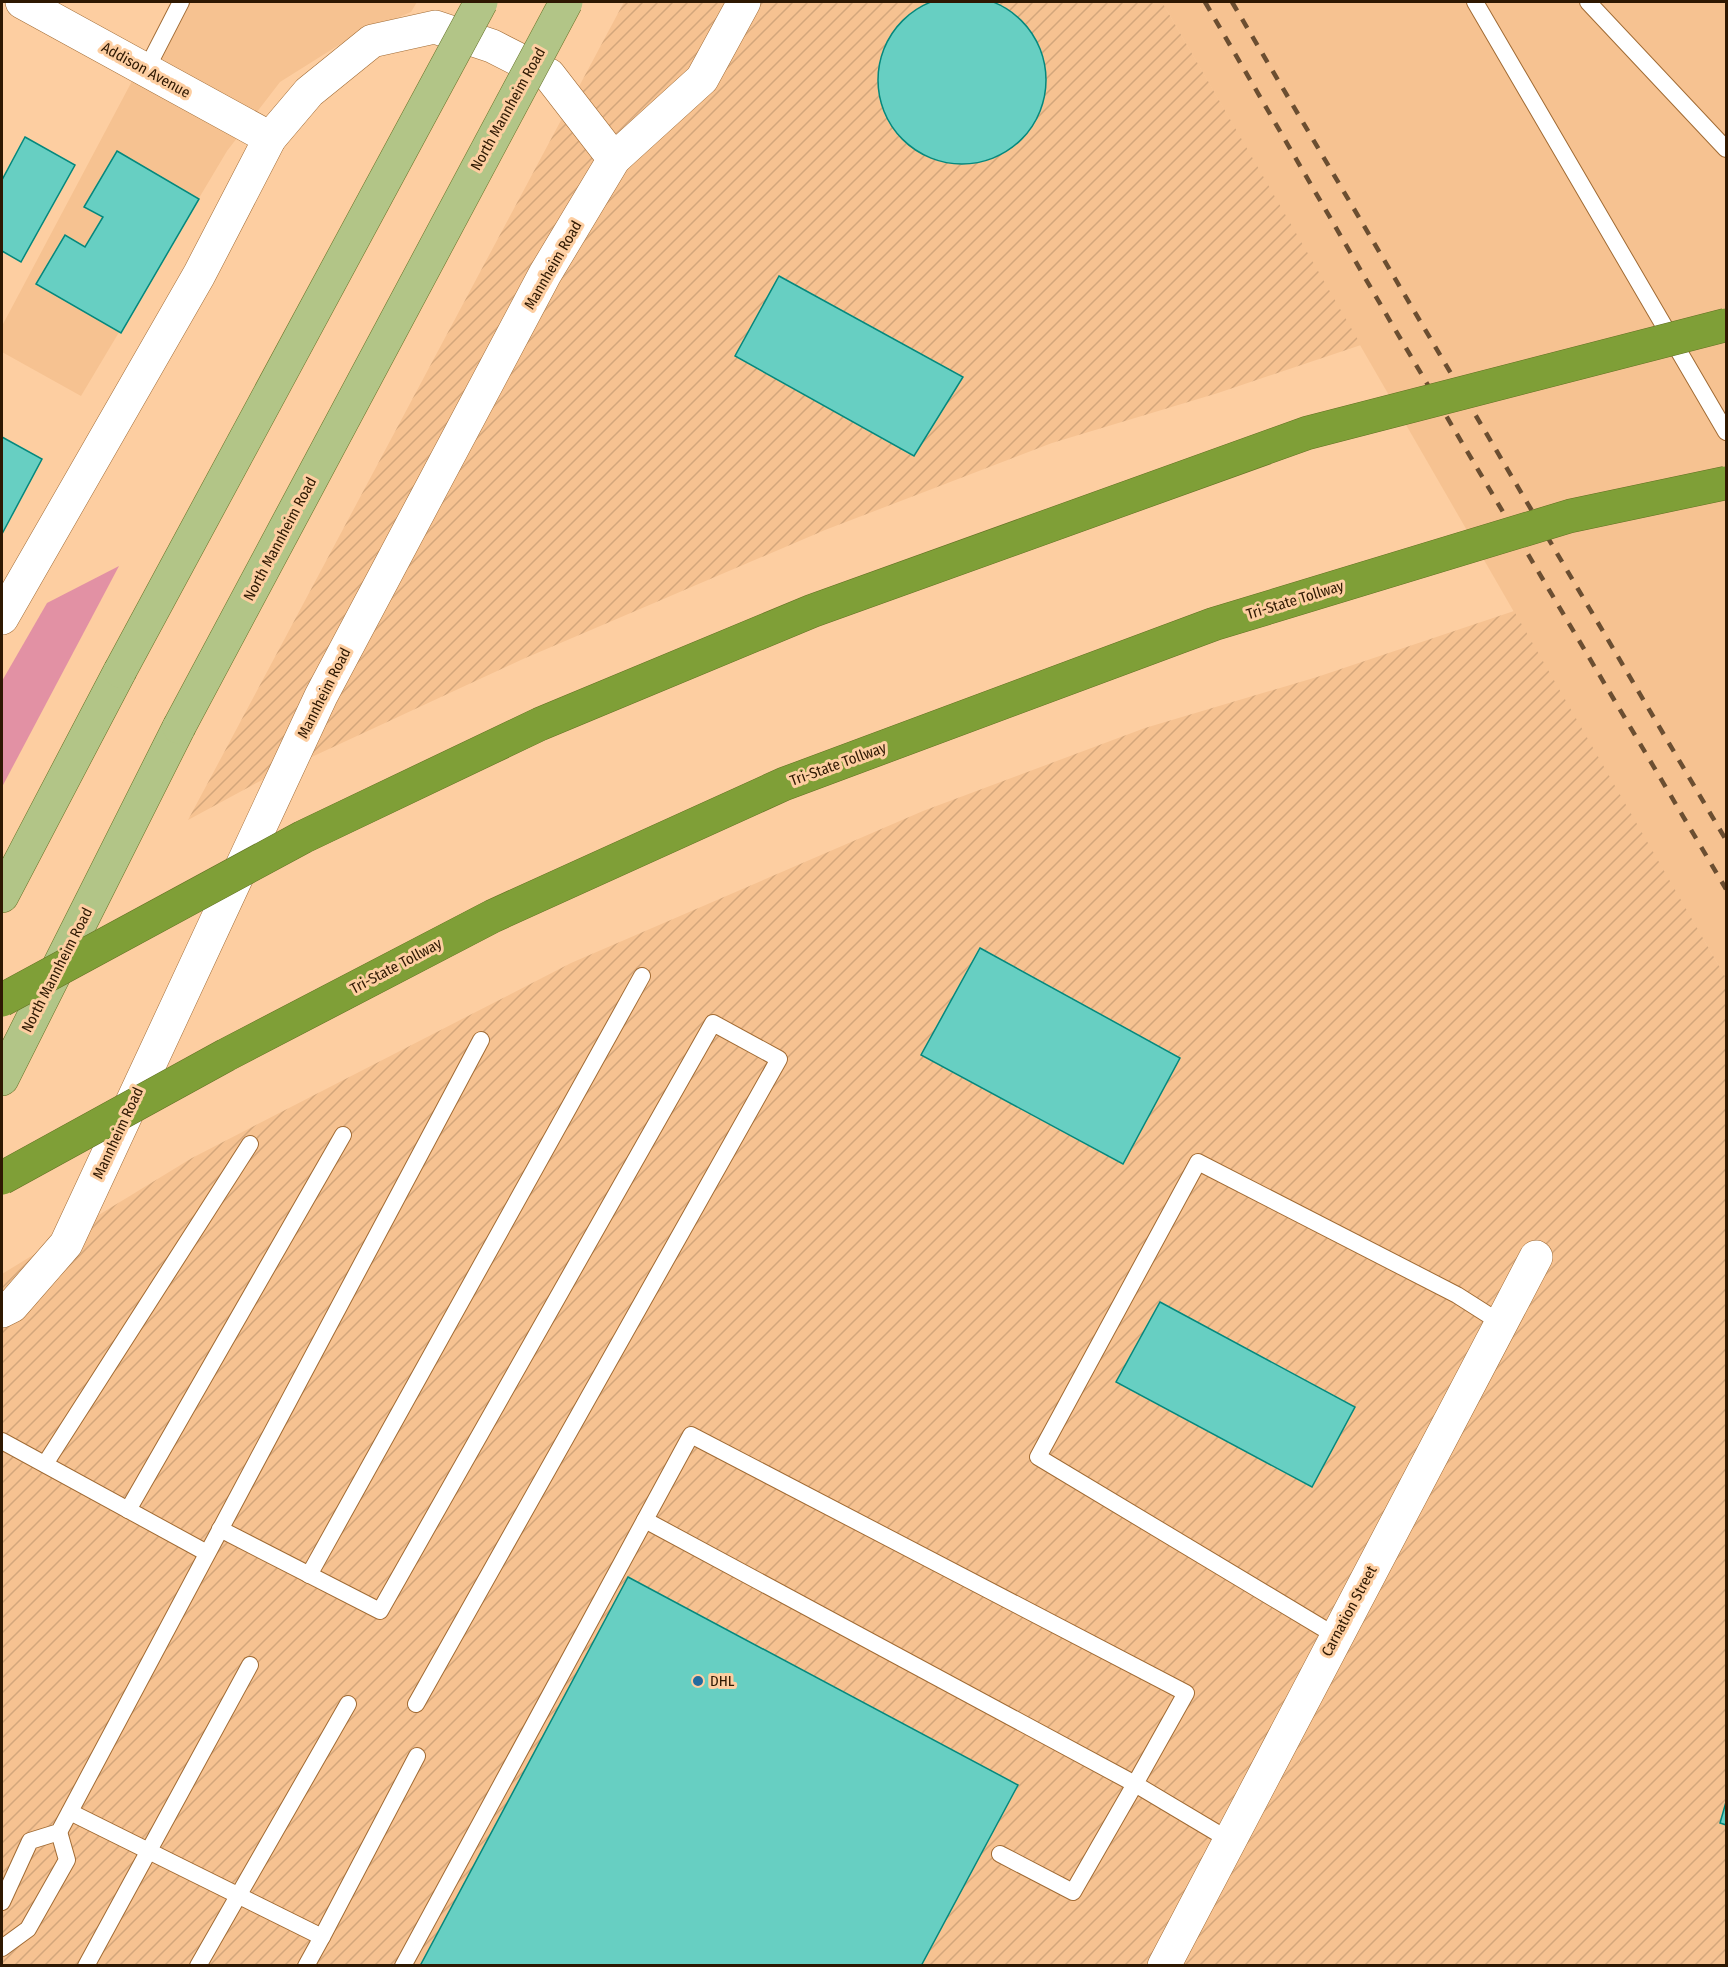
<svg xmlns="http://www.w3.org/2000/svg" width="1728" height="1967" font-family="'Fira Sans Condensed',sans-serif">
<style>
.built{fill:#f6c291}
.industrial{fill:url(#industrial-furrows)}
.grass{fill:#e291a4}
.building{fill:#67cfc2;stroke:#04887d;stroke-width:1.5}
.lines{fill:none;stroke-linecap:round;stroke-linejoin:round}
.service-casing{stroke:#a16b34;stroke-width:18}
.minor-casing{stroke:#a16b34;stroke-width:34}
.tertiary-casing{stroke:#a16b34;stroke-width:34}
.primary-casing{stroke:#637024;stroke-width:34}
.service{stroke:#fff;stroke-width:16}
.minor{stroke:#fff;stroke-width:33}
.tertiary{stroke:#fff;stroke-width:33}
.primary{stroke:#b2c587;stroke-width:33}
.rail{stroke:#6b4e31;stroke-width:4.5;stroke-dasharray:10 10;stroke-linecap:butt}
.primary-bridge-casing{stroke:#637024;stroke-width:34;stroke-linecap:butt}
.motorway-bridge-casing{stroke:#637024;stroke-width:34;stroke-linecap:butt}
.primary-bridge{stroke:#b2c587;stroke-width:33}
.motorway-bridge{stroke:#7f9f37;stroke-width:33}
.poi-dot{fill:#236b9f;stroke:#fdcea1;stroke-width:2}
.labels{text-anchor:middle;stroke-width:6;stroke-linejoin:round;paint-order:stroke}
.street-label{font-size:15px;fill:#2e1802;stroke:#fdcea1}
.poi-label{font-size:15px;fill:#2e1802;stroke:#fdcea1;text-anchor:start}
</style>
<defs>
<pattern id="industrial-furrows" width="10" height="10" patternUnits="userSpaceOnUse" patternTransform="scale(1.5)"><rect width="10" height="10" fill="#f6c291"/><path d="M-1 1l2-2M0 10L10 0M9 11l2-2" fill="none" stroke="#d3a67b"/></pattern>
</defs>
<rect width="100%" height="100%" fill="#fdcea1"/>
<g class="built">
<path d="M174,2H417L411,12L350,38L280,82L227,151L81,396L2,352V326Z"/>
<path d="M1162,2H1726V978L1652,851Z"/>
</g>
<g class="industrial">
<path d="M624,2H1162L1361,345L1218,393L1052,443L825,530L523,659L262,780L188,820Z"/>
<path d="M1514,611L1726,978V1965L2,1966V1274L192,1158L571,963L923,811L1145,728L1317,677Z"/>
</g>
<path class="grass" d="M119,566L2,787V681L47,603Z"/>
<g class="building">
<circle cx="962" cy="80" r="84"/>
<path d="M25,137L75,165L21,262L2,251V180Z"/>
<path d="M117,151L199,199L121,333L36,284L65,235L85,247L103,217L84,207Z"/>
<path d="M779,276L963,377L914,456L735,356Z"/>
<path d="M2,437L42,459L2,534Z"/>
<path d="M980,948L1180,1058L1123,1164L921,1055Z"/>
<path d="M1160,1302L1355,1407L1312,1487L1116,1382Z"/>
<path d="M628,1577L1018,1785L921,1966H420Z"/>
<path d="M1726,1802V1825L1720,1823Z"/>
</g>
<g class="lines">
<defs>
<g id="service">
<path d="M1475,2L1726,432"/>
<path d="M1588,2L1726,149"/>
<path d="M146,70L181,2"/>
<path d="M2,1441L207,1553"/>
<path d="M45,1464L250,1144"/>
<path d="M128,1510L343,1135"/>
<path d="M645,1520L1135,1784L1073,1892L1000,1854"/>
<path d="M220,1529L380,1611L713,1023L779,1059L416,1704"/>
<path d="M309,1575L642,976"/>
<path d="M1336,1636L1038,1457L1198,1162L1457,1295L1501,1323"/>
<path d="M70,1812L322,1937L306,1966"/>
<path d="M2,1902L30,1841L59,1832L481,1040"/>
<path d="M322,1937L417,1756"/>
<path d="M2,1948L28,1929L67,1860L59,1832"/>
<path d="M86,1966L250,1665"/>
<path d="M198,1966L348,1704"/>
<path d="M403,1966L691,1435L1186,1693L1135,1784L1229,1840"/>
</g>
<g id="minor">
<path d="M22,2L270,138"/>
<path d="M2,618L199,275L270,138L309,92L372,41L435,27L492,46L549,75L614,159"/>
<path d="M1164,1966L1536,1257"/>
</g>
<path id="tertiary" d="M2,1311L12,1306L66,1244L321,696L545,274L614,159L702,79L744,2"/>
<g id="primary">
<path d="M2,896L120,671"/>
<path d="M2,1079L179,727"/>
</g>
</defs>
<use href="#service" class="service-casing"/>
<use href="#minor" class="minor-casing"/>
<use href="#tertiary" class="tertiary-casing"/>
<use href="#primary" class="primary-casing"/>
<use href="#service" class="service"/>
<use href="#minor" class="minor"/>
<use href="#tertiary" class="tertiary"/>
<use href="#primary" class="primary"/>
<g class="rail">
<path d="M1205,2L1393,326L1726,889"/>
<path d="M1232,2L1726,840"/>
</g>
<defs>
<g id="primary-bridge">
<path d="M120,671L481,2"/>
<path d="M179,727L566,2"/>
</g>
<g id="motorway-bridge">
<path d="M2,1000L303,837L540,724L812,611L1307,433L1726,325"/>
<path d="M2,1178L226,1055L493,916L784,784L1214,624L1570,516L1726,483"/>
</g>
</defs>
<use href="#primary-bridge" class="primary-bridge-casing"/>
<use href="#motorway-bridge" class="motorway-bridge-casing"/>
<use href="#primary-bridge" class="primary-bridge"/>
<use href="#motorway-bridge" class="motorway-bridge"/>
</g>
<circle class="poi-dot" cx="698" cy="1681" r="6"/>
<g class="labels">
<g class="street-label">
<text transform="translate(146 70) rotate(29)" y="5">Addison Avenue</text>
<text transform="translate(508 109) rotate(-61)" y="5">North Mannheim Road</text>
<text transform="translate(553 265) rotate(-60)" y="5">Mannheim Road</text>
<text transform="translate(280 539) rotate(-62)" y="5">North Mannheim Road</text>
<text transform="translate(1295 600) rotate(-17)" y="5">Tri-State Tollway</text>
<text transform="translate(324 693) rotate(-63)" y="5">Mannheim Road</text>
<text transform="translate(838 764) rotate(-20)" y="5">Tri-State Tollway</text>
<text transform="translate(396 966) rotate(-28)" y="5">Tri-State Tollway</text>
<text transform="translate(57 970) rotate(-63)" y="5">North Mannheim Road</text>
<text transform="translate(118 1133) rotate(-65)" y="5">Mannheim Road</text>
<text transform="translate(1349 1611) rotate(-62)" y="5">Carnation Street</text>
</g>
<g class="poi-label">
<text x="710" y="1686">DHL</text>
</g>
</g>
<rect width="1728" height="1967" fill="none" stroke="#2e1802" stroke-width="6"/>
</svg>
